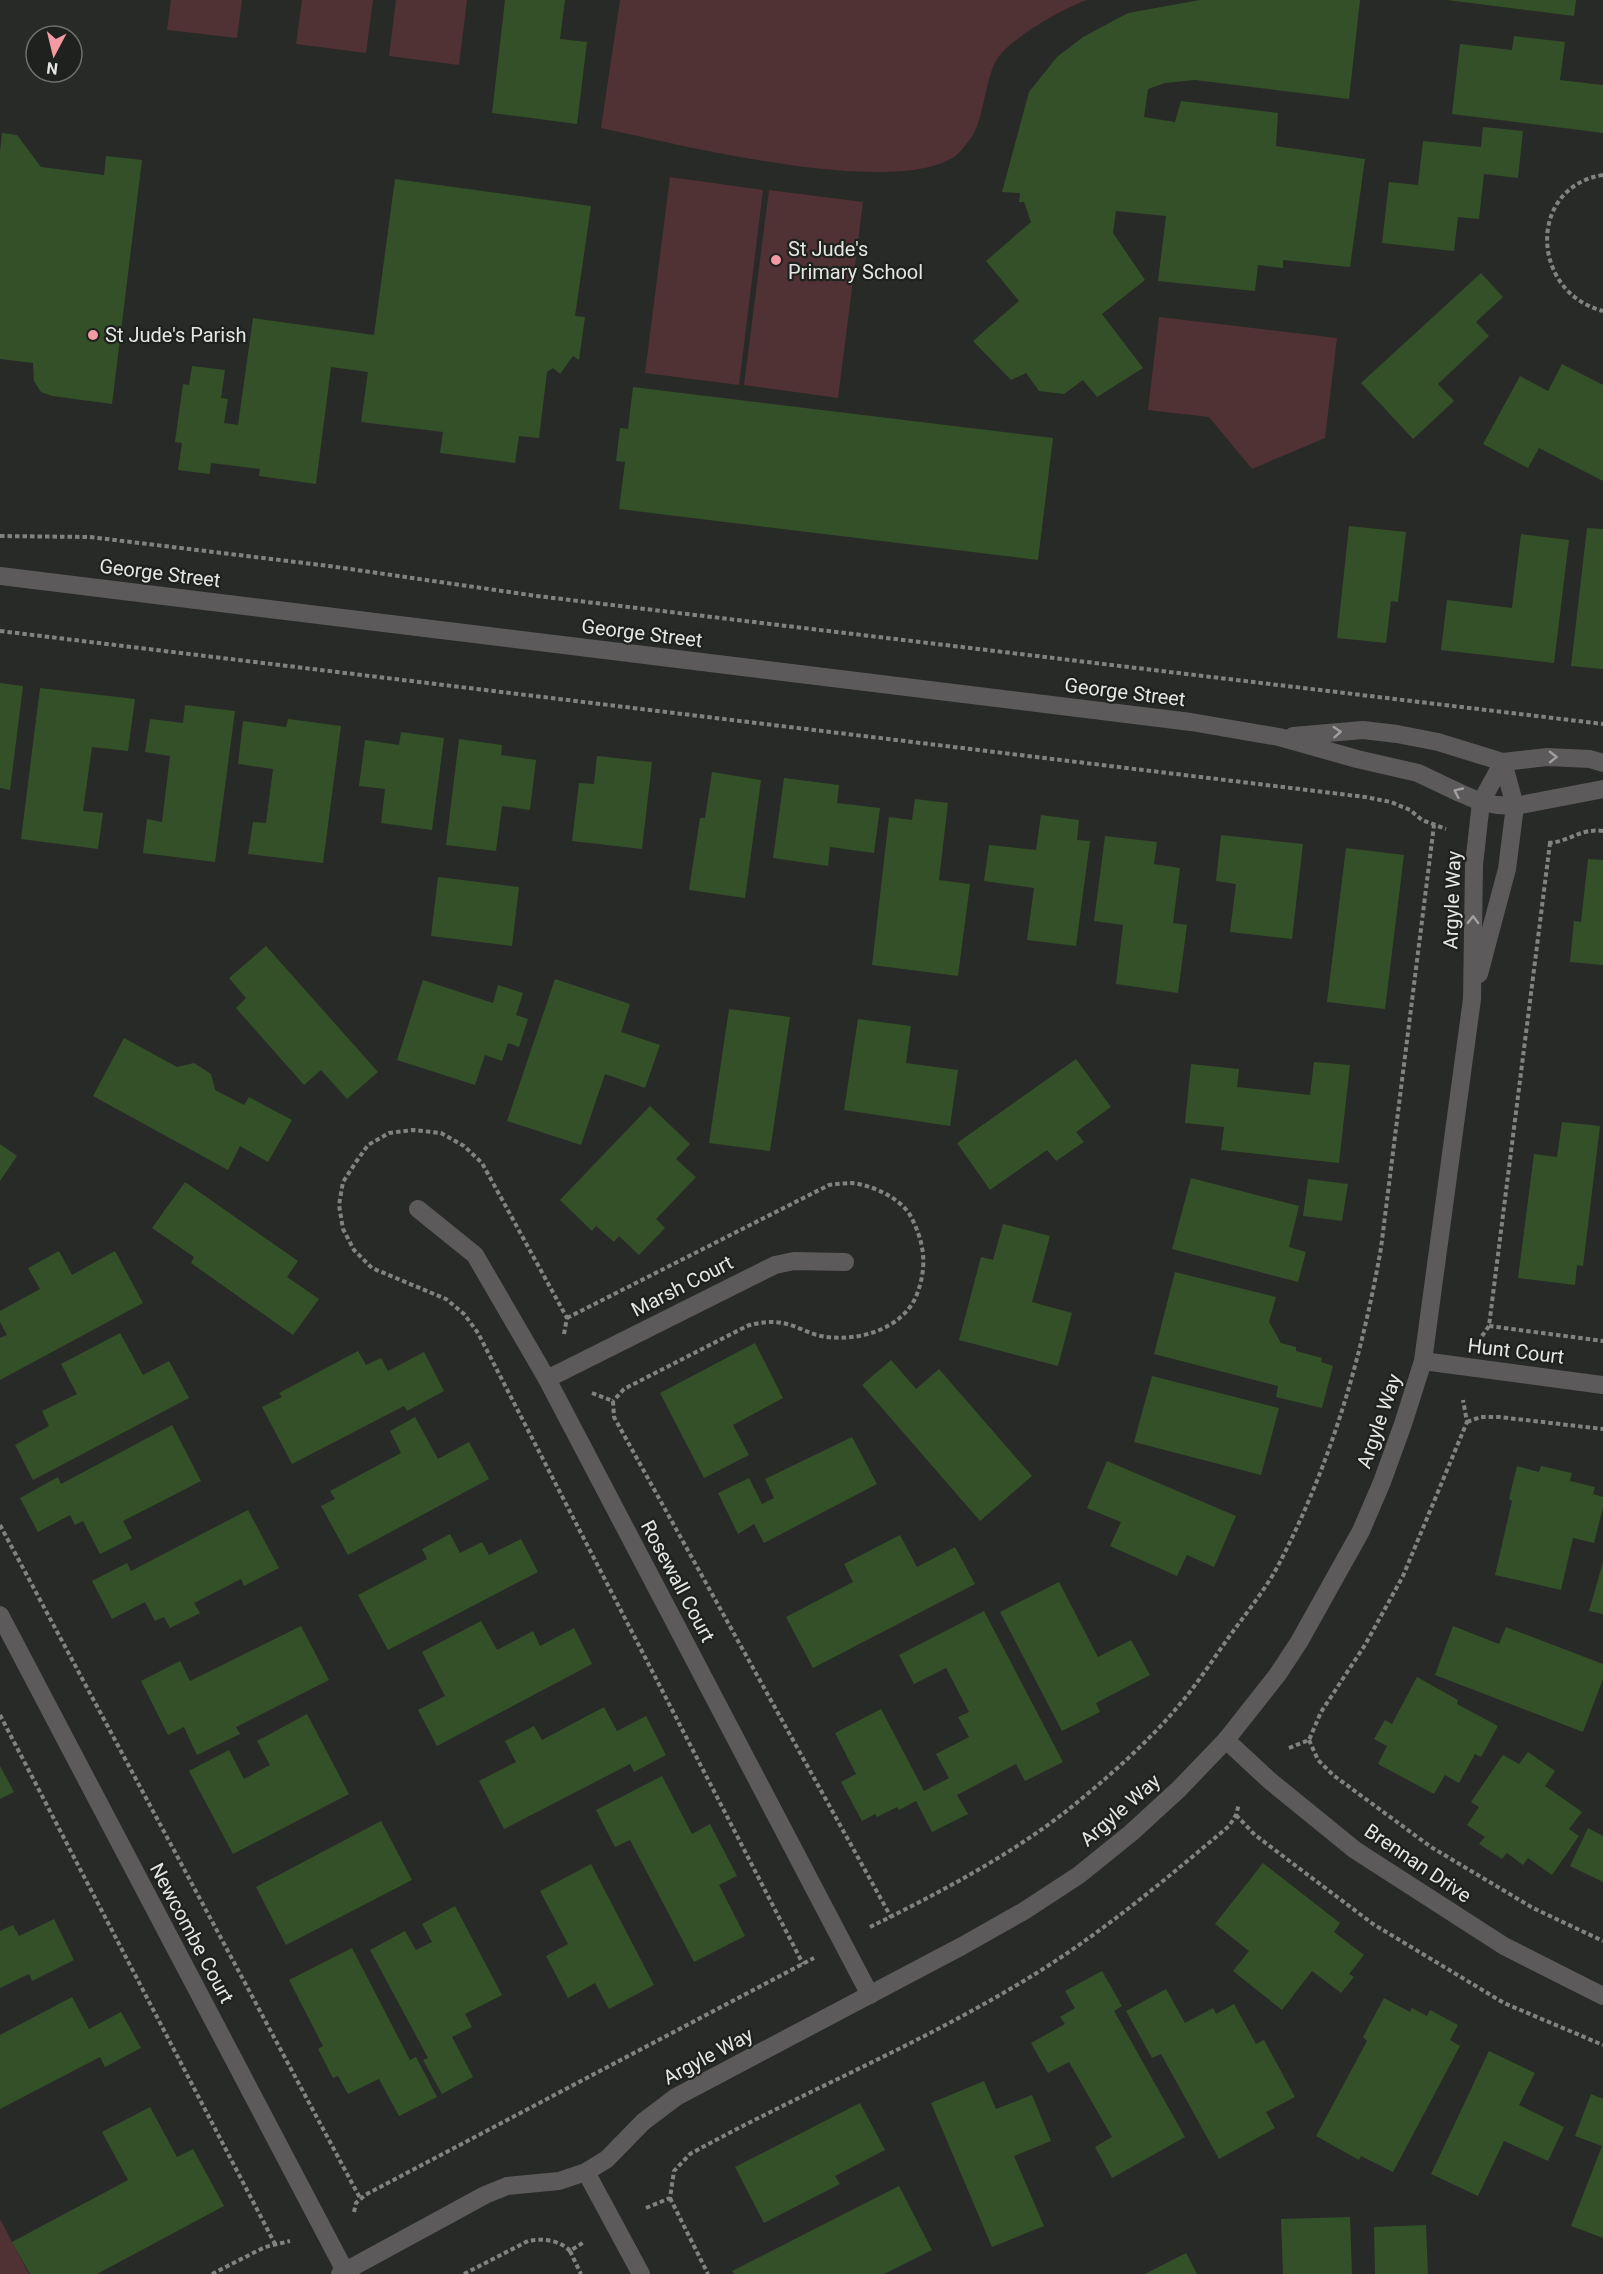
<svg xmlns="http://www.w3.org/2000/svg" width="1603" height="2274" font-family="Roboto,sans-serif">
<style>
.green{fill:#503134}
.building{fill:#345028}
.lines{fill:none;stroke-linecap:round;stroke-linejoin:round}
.path{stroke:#818380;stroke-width:4;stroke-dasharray:4.5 3;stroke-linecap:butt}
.street{stroke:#5c5a5a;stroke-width:18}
.oneway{stroke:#a0a09e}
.poi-dot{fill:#f49aa3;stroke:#1e211d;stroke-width:2}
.labels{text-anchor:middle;stroke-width:4.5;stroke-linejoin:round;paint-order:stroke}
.poi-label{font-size:20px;fill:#e4e6e3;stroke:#1e211d;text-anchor:start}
.street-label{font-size:20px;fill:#e4e6e3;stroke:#1e211d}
</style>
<rect width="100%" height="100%" fill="#282a27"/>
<g class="green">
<path d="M171,0H242L237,38L167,30Z"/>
<path d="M302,0H373L366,53L296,44Z"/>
<path d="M396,0H467L459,65L389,56Z"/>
<path d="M620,0H1087C1063,8 1011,38 997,59C986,77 984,114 974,133C970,140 960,153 954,157C891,198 676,144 601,128Z"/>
<path d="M670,177L763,190L739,385L645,373Z"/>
<path d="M769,190L863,202L838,398L744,385Z"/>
<path d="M1159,317L1337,338L1325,438L1252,469L1209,417L1148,410Z"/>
<path d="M0,2219L29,2274H0Z"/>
</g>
<g class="building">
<path d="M505,0H565L560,39L587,42L577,124L492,113Z"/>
<path d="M1200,0H1360L1349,99L1195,80L1165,83L1148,89L1144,117L1175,122L1181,101L1278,113L1276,146L1365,159L1350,267L1283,260V268L1258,265L1255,291L1158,281L1166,216L1116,211L1113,233L1145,280L1102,314L1143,368L1097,397L1083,380L1064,394L1039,391L1026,373L1011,380L973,341L1019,301L986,261L1031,222L1024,202H1019L1020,193L1002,192L1029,92L1057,57L1083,37L1128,13Z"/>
<path d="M1447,0H1576L1574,16Z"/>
<path d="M1514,36L1565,42L1560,80L1603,85V133L1452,114L1460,44L1512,50Z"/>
<path d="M1483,127L1523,131L1518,178L1484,174L1479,219L1458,217L1454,251L1382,243L1389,182L1418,185L1423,141L1481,147Z"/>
<path d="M2,133L17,135L41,167L104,175L106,156L142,160L112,404L52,396L41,392L34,381L33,363L0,359V152Z"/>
<path d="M395,179L591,206L575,316L585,317L579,360L573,356L560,374L553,368L547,372L539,438L519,436L515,463L440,453L443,432L361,422L368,372L331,367L316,484L259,476L260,469L211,463L210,474L178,470L182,443L175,442L183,384L189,385L192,366L225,370L221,398L228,399L224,423L238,425L253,318L374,335Z"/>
<path d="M1481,273L1503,297L1476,322L1489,336L1438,384L1454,401L1413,439L1361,383Z"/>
<path d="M1562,364L1603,385V481L1539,448L1528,468L1483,444L1520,376L1548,391Z"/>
<path d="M633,387L1053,438L1038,560L619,509L625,462L616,461L620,428L628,429Z"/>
<path d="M1349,526L1406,532L1398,602L1391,601L1386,643L1337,638Z"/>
<path d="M1587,528L1603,529V669L1571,666Z"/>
<path d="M1521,534L1569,540L1554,663L1441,650L1447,600L1512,608Z"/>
<path d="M0,683L23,686L10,790L0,788Z"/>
<path d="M40,688L135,699L128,751L92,747L83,811L103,813L98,849L21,839Z"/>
<path d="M185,705L235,711L215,862L143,853L147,819L162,822L170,756L145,752L150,719L183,723Z"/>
<path d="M288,719L341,726L323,863L248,854L253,822L266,823L273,769L238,764L243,721L286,727Z"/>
<path d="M401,732L444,738L432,830L381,823L385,789L359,786L365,740L399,745Z"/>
<path d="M459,739L502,745L501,755L536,760L530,810L502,806L496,851L446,845Z"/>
<path d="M597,756L652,762L642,849L572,841L579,783L594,784Z"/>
<path d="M712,772L761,780L745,898L689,890L700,818H705Z"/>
<path d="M784,778L839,785L837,803L880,808L874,853L830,847L828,866L773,858Z"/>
<path d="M915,799L948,803L939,880L970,884L958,976L872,965L889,817L912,820Z"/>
<path d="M1041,815L1079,820L1077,840L1090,841L1076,946L1027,940L1034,888L984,881L989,845L1036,850Z"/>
<path d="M1221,835L1303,844L1292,939L1230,932L1236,884L1216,881Z"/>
<path d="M1105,836L1157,842L1154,864L1180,868L1173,923L1187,925L1178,993L1116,984L1123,925L1094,921Z"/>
<path d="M1346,848L1404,855L1385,1009L1327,1002Z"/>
<path d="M1588,859L1603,860V965L1570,962L1574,921L1581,922Z"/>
<path d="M438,877L519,887L512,946L431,936Z"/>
<path d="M266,946L378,1072L347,1099L321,1070L304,1085L236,1008L246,998L229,978Z"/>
<path d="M555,979L630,1004L621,1032L660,1045L645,1088L605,1074L581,1145L507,1121Z"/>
<path d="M423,980L493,1003L498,985L523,993L516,1015L528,1019L519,1047L508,1043L502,1061L485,1055L475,1085L397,1060Z"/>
<path d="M729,1009L790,1017L770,1151L709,1143Z"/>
<path d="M858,1019L911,1026L906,1063L958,1070L950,1126L844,1110Z"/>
<path d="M124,1038L177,1067L194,1063L211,1074L215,1090L244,1105L249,1097L292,1120L268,1162L240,1146L228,1170L93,1096Z"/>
<path d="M1076,1059L1111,1107L1076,1132L1084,1142L1056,1161L1047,1150L990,1190L957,1143Z"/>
<path d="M1314,1062L1350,1065L1339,1163L1221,1150L1224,1127L1185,1123L1191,1064L1239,1069L1237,1087L1310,1095Z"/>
<path d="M650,1106L690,1144L676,1159L696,1177L656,1219L665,1228L639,1255L619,1236L614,1242L596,1226L592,1231L560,1200Z"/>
<path d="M1562,1122L1600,1126L1583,1266L1577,1265L1575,1285L1518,1278L1534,1154L1557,1157Z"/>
<path d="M0,1144L17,1156L0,1181Z"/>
<path d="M1191,1178L1299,1206L1289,1247L1306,1252L1298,1282L1172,1249Z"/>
<path d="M1308,1179L1348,1184L1342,1221L1303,1216Z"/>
<path d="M185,1182L298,1261L287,1277L319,1299L293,1335L191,1263L194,1257L152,1228Z"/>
<path d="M1003,1224L1050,1236L1032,1302L1072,1313L1058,1366L959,1340L981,1257L993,1260Z"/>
<path d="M59,1251L72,1275L115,1251L143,1303L0,1380V1338L7,1335L0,1322V1311L40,1289L28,1268Z"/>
<path d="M1175,1272L1276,1297L1269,1322L1281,1343L1296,1347V1351L1322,1358L1321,1362L1333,1366L1322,1408L1276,1397L1278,1386L1154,1354Z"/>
<path d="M120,1333L143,1375L169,1361L189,1398L33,1480L15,1445L49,1426L42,1411L77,1394L61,1364Z"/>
<path d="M755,1343L783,1398L733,1425L749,1455L704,1478L660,1393Z"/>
<path d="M358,1351L366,1365L381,1358L388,1371L424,1352L444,1391L407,1411L404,1406L292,1464L262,1407L282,1397L279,1393Z"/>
<path d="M891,1360L916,1389L939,1369L1032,1476L980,1521L862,1385Z"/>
<path d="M1152,1376L1279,1408L1261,1475L1134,1442Z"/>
<path d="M415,1417L438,1459L469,1442L489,1479L348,1555L321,1506L335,1499L330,1491L401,1453L390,1431Z"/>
<path d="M172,1425L201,1481L123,1521L132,1538L100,1554L83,1521L75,1525L70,1515L38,1532L20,1498L58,1477L61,1484Z"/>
<path d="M852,1437L877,1484L764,1543L754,1524L738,1534L718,1493L749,1478L762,1504L774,1498L765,1479Z"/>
<path d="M1107,1461L1236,1516L1214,1567L1187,1555L1177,1576L1110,1546L1121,1522L1087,1508Z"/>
<path d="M1517,1466L1539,1472L1541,1466L1572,1473L1570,1481L1595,1487L1593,1494L1603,1497V1507L1594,1543L1573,1538L1561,1590L1495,1575L1512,1501L1509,1499Z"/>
<path d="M248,1510L279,1568L244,1586L241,1579L194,1603L200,1613L170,1628L164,1617L155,1621L145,1602L112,1619L92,1581L127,1563L131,1571Z"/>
<path d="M450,1534L460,1553L482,1542L489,1555L521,1539L538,1572L388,1650L358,1595L427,1559L422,1549Z"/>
<path d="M900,1535L917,1567L955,1547L975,1584L813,1668L786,1617L853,1582L844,1564Z"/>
<path d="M1603,1562V1614L1589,1611Z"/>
<path d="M1059,1582L1098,1657L1131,1640L1150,1675L1096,1703L1100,1712L1062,1731L1000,1612Z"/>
<path d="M984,1611L1063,1762L1025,1781L1016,1764L957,1795L968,1814L932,1832L916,1801L899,1810L897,1807L877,1817L875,1814L862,1821L841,1782L856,1774L835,1733L881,1709L924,1791L949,1778L936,1754L969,1737L958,1717L969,1712L946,1668L914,1684L899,1655Z"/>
<path d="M481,1621L497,1650L533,1631L540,1646L574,1628L592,1664L437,1746L418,1710L445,1696L422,1652Z"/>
<path d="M301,1626L329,1680L236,1727L240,1734L197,1755L184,1727L168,1735L141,1681L180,1661L190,1681Z"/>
<path d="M1453,1626L1499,1644L1506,1627L1603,1664V1679L1583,1732L1435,1675Z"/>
<path d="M1417,1677L1458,1700L1457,1704L1498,1726L1481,1757L1475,1754L1459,1783L1445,1775L1434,1794L1378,1764L1387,1746L1374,1739L1385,1720L1392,1724Z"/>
<path d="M604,1707L617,1731L646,1716L666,1755L634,1772L630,1764L504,1829L479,1781L516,1762L505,1741L534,1726L542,1740Z"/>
<path d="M307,1714L349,1794L233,1854L189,1771L229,1750L244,1779L270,1765L257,1741Z"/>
<path d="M1528,1752L1555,1771L1545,1786L1582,1812L1569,1829L1579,1836L1552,1875L1528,1858L1523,1865L1507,1853L1502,1859L1479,1844L1485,1837L1467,1825L1479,1807L1471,1802L1503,1755L1519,1764Z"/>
<path d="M0,1766L14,1792L0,1799Z"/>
<path d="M662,1776L692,1834L710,1824L737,1876L719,1885L745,1936L694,1962L630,1840L615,1847L596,1810Z"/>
<path d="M381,1821L412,1880L286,1945L256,1887Z"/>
<path d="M1588,1828L1603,1836V1882L1570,1866Z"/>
<path d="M1263,1863L1340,1923L1334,1932L1364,1955L1349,1974L1354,1977L1341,1993L1312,1971L1282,2010L1233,1971L1249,1951L1215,1924Z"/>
<path d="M591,1864L654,1985L609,2009L595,1983L568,1998L546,1956L568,1944L540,1891Z"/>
<path d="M455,1906L502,1995L465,2014L472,2027L452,2037L473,2077L442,2094L423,2060L428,2058L370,1950L405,1931L416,1950L432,1942L422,1924Z"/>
<path d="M54,1919L74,1960L32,1981L29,1974L0,1988V1931L13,1925L19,1936Z"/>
<path d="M352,1948L410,2060L416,2057L437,2097L399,2116L379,2079L348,2094L338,2076L333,2078L318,2049L323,2046L289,1980Z"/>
<path d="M1102,1971L1122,2006L1114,2011L1185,2137L1112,2178L1095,2147L1112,2137L1069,2062L1048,2073L1031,2043L1065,2024L1060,2017L1075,2008L1065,1991Z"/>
<path d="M1166,1989L1185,2023L1213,2008L1216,2014L1234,2004L1256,2044L1264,2040L1295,2097L1266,2112L1275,2128L1219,2159L1161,2054L1152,2058L1126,2011Z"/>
<path d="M72,1997L89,2029L121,2012L141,2048L105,2067L100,2057L0,2109V2035Z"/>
<path d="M1384,1998L1410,2012L1412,2008L1427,2016L1430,2010L1458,2025L1450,2040L1460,2046L1393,2172L1361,2156L1359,2160L1316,2136L1367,2041L1363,2037Z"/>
<path d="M1489,2051L1535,2073L1519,2105L1564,2127L1548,2161L1504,2141L1478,2196L1431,2174Z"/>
<path d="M984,2081L996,2109L1032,2095L1051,2141L1014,2156L1044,2226L992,2247L931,2103Z"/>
<path d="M1591,2094L1603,2099V2238L1571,2226L1602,2146L1575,2136Z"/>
<path d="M860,2103L885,2150L835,2176L840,2184L764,2223L735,2167Z"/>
<path d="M150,2107L177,2157L193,2149L224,2206L97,2274H30L12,2242L128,2180L102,2132Z"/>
<path d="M899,2186L932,2250L884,2274H734L732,2271Z"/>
<path d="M1350,2217L1352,2274H1283L1281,2219Z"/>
<path d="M1426,2225L1428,2274H1375L1374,2227Z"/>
<path d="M1186,2253L1197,2274H1145Z"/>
</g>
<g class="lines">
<g class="path">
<path d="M1603,175C1527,187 1530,292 1603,311"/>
<path d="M0,536L90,537L329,566L537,596L1603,724"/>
<path d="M0,631L1365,797L1391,802L1410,810L1422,820L1446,829"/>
<path d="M1548,843C1570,842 1579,828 1603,831"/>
<path d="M567,1318L829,1185C837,1184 845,1183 852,1183C872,1185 900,1198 910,1215C924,1241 928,1265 917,1294C904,1329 857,1343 821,1336C812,1334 804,1330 796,1327C779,1320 763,1321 747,1326L624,1389L613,1401"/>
<path d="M1489,1326L1603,1341"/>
<path d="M564,1334L567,1318L482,1163L464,1146L441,1133L413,1130L389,1133L368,1145L356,1162L343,1182L339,1205L343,1229L354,1250L372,1268L446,1299L464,1314L478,1333L803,1964"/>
<path d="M1482,1336L1489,1326L1550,843"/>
<path d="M592,1393L613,1401L614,1417L891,1917"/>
<path d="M1467,1422L1481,1417H1499L1603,1429"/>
<path d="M0,1525L360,2198"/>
<path d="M0,1715L275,2244"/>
<path d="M1309,1740L1318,1760L1333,1775L1431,1847L1533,1908L1603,1941"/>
<path d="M1289,1748L1309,1740L1321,1712L1365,1645L1403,1576L1467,1422L1463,1400"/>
<path d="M1236,1815L1255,1835L1373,1924L1504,2003L1603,2045"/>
<path d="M870,1927C937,1894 1011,1855 1069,1809C1106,1779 1144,1746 1175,1710C1197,1685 1215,1656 1234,1630C1251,1607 1270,1583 1282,1558C1332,1460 1362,1356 1381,1248L1434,825"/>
<path d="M670,2198L708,2274"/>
<path d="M646,2208L670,2198L674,2171L690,2154C795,2096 907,2050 1010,1989C1090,1943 1159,1885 1229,1826L1236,1815L1239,1804"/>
<path d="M354,2212L356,2203L365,2195L814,1958"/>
<path d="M570,2251L581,2274"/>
<path d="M212,2274L265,2247L290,2241"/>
<path d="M464,2274L528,2241C542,2238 560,2240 570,2251L584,2242"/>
</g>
<g class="street">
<path d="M0,576L1191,722L1279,737L1357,759L1418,773L1460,793L1481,802L1497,805L1515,806L1603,789"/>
<path d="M1293,736L1363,730L1397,734L1438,742L1503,762L1547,757L1590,759L1603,763"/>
<path d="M1479,974L1507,869L1515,806L1503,762"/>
<path d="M418,1209L475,1255L547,1379L870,1995"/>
<path d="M1423,1361L1603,1385"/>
<path d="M547,1379L775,1265L794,1261L845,1262"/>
<path d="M0,1615L345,2271"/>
<path d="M1226,1740L1269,1780L1355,1850L1504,1946L1603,1996"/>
<path d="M586,2172L641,2274"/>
<path d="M340,2274L485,2195L507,2186L559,2181L586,2172L607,2159L643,2122L676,2097L962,1946L1024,1911L1079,1875L1131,1833L1179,1789L1226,1740L1278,1674L1299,1642L1361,1531L1382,1482L1403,1424L1423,1361L1472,999L1474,865L1481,802L1503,762"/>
</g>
</g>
<defs><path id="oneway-chevron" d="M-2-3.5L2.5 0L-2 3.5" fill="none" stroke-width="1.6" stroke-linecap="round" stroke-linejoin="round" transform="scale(1.5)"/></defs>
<g class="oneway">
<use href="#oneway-chevron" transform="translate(1337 732) rotate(-4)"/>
<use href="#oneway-chevron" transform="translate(1553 757) rotate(-1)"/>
<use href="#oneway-chevron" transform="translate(1458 792) rotate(-155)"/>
<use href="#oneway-chevron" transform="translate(1473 920) rotate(-89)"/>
</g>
<g class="poi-dot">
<circle cx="776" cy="260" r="6"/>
<circle cx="93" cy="335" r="6"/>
</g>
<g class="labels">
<g class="poi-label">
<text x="788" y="256">St Jude's<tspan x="788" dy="23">Primary School</tspan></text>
<text x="105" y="342">St Jude's Parish</text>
</g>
<g class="street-label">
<text transform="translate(160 573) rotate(7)" y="7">George Street</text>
<text transform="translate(642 633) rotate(7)" y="7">George Street</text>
<text transform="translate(1125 692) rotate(7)" y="7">George Street</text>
<text transform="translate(1452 900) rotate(-88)" y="7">Argyle Way</text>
<text transform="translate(682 1286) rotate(-27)" y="7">Marsh Court</text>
<text transform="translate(1516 1351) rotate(7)" y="7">Hunt Court</text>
<text transform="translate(1379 1421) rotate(-71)" y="7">Argyle Way</text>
<text transform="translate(678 1581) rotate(62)" y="7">Rosewall Court</text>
<text transform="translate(1120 1810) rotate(-41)" y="7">Argyle Way</text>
<text transform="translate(1418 1863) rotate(34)" y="7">Brennan Drive</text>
<text transform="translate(192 1933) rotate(62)" y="7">Newcombe Court</text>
<text transform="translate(708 2056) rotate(-28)" y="7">Argyle Way</text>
</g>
</g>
<g transform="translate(54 54) rotate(187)"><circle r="28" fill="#1e211d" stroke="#6d706c" stroke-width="1.5"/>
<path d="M0-4.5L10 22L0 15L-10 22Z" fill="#f49aa3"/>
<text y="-9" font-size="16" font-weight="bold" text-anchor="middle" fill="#e4e6e3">N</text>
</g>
</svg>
